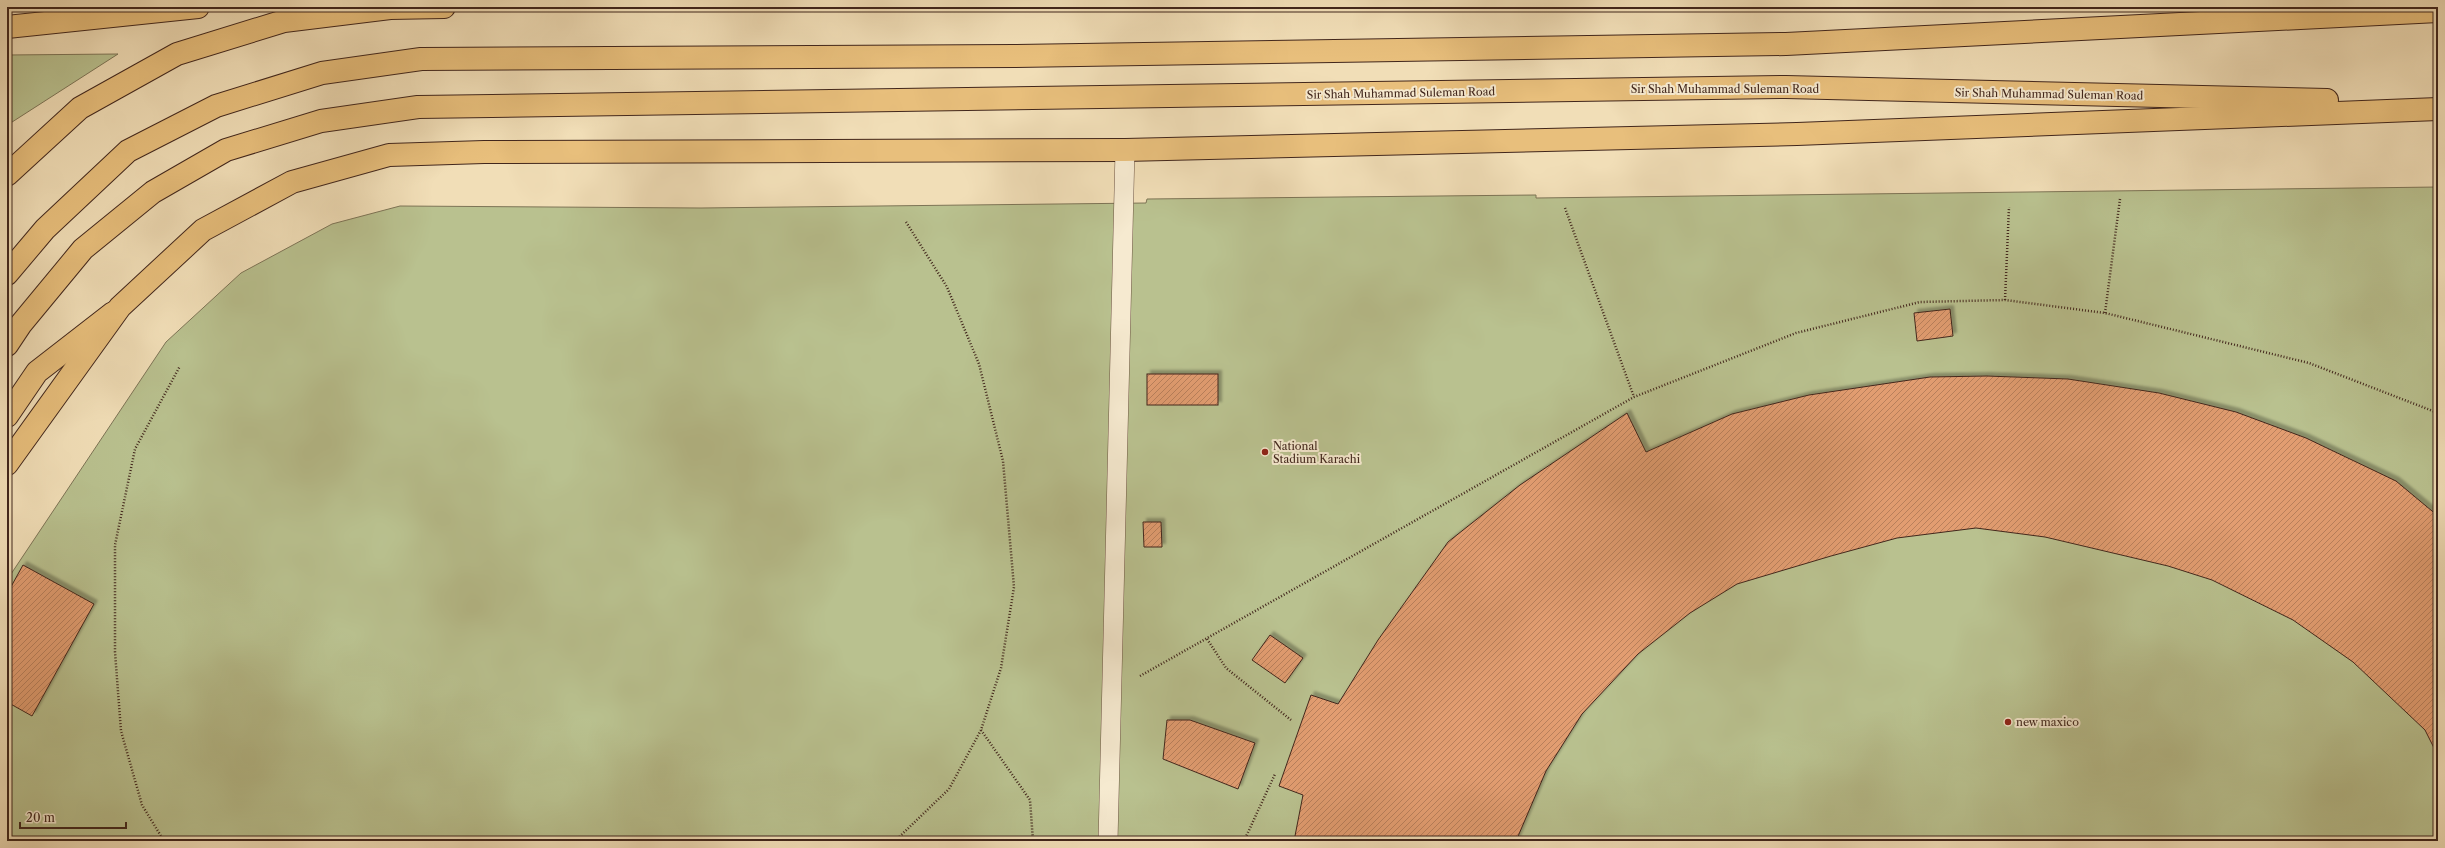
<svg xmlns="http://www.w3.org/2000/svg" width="2445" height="848" font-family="'Libre Caslon Text',serif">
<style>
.grass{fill:#b9c18f;stroke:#7d7456}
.building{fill:url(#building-hatch);stroke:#41261c;filter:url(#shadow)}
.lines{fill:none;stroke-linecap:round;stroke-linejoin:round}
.service-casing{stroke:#6d5443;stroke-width:20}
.primary-casing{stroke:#41261c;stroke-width:24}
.trunk-casing{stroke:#41261c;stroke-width:24}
.path{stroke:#41261c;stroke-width:2.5;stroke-dasharray:1 2;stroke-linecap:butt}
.service{stroke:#f6ead0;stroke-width:19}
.primary{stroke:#e8bf7c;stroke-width:22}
.trunk{stroke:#e8bf7c;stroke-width:22}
.poi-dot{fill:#8f2418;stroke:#f6ead0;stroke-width:1.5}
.labels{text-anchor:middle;stroke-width:4;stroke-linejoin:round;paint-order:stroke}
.street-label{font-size:11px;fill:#41261c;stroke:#f6ead0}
.poi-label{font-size:11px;fill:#41261c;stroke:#f6ead0;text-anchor:start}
</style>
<defs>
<pattern id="building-hatch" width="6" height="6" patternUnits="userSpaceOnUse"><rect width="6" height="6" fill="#e29d71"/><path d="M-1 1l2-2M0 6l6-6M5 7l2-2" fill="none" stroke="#b9805c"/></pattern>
<filter id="shadow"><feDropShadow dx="3.5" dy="-3.5" stdDeviation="1" flood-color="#0004"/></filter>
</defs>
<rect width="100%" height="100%" fill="#f1deb7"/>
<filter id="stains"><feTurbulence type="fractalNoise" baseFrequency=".005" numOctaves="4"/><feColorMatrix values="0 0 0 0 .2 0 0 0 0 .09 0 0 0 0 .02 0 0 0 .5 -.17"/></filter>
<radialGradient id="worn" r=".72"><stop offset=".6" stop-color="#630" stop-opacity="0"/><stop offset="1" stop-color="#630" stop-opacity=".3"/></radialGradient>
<g class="grass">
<path d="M118,54L9,124L7,126V55Z"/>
<path d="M2438,187V841H7V580L166,342L241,273L332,224L400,206L701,208L1146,203L1147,199L1536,195V198Z"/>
</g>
<g class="building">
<path d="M1950,309L1953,336L1917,341L1914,313Z"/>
<rect x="1147" y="374" width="71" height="31"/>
<path d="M1987,376L2068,379L2159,393L2236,412L2306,438L2396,481L2438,516V756L2425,730L2353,662L2293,620L2212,580L2168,566L2045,537L1976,528L1897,538L1831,556L1737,584L1690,613L1638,654L1582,714L1546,771L1516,841H1294L1303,795L1279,786L1311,695L1338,704L1378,640L1448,542L1520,485L1627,413L1646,452L1732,414L1809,395L1930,377Z"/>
<path d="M1143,522H1161L1162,547H1144Z"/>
<path d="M23,565L94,604L32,716L7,702V594Z"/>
<path d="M1270,635L1303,658L1285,683L1252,660Z"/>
<path d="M1167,720H1190L1255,743L1238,789L1163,759Z"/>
</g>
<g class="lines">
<defs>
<path id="service" d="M1108,841L1125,150"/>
<path id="primary" d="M7,416L37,372L113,313"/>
<g id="trunk">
<path d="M7,27L198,7"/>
<path d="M7,175L80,108L177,54L284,21L390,8L444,7"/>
<path d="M7,274L45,229L128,151L216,106L322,73L421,59L1014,56L1786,44L2438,11"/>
<path d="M7,345L21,324L83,249L153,192L226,150L321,121L418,107L1786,87L2327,100"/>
<path d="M7,464L120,307L203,230L292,182L389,155L484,152L1125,150L1797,134L2438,109"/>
</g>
</defs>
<use href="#service" class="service-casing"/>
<use href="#primary" class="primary-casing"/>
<use href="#trunk" class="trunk-casing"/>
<g class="path">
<path d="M1565,208L1634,397"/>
<path d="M2005,300L2009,207"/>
<path d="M2105,313L2120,199"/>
<path d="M1207,639L1226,668L1291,720"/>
<path d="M1140,676L1634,397L1796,333L1920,302L2005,300L2105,313L2309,363L2438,413"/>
<path d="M981,730L1030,800L1033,841"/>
<path d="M164,841L142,805L121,731L115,652V545L135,449L180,366"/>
<path d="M895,841L949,789L981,730L1001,668L1014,587L1003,461L979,364L947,287L906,222"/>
<path d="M1244,841L1275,774"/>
</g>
<use href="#service" class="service"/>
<use href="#primary" class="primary"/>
<use href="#trunk" class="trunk"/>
</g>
<g class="poi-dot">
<circle cx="1265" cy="452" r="4"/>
<circle cx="2008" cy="722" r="4"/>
</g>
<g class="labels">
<g class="street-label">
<text x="1725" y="93">Sir Shah Muhammad Suleman Road</text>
<text transform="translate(1401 93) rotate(-1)" y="4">Sir Shah Muhammad Suleman Road</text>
<text transform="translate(2049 94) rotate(1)" y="4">Sir Shah Muhammad Suleman Road</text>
</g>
<g class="poi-label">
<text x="1273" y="450">National<tspan x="1273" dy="13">Stadium Karachi</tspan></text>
<text x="2016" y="726">new maxico</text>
</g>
</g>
<rect width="2445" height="848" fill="none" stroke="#f1deb7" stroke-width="24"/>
<rect x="8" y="8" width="2429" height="832" fill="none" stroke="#41261c" stroke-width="2"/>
<rect x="12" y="12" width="2421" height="824" fill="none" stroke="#41261c"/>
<path d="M20 822v6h106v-6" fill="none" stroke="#41261c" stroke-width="2"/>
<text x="26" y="822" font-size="12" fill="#41261c" stroke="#f6ead0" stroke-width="3" paint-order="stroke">20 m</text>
<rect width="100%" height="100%" filter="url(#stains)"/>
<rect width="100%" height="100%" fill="url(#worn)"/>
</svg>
